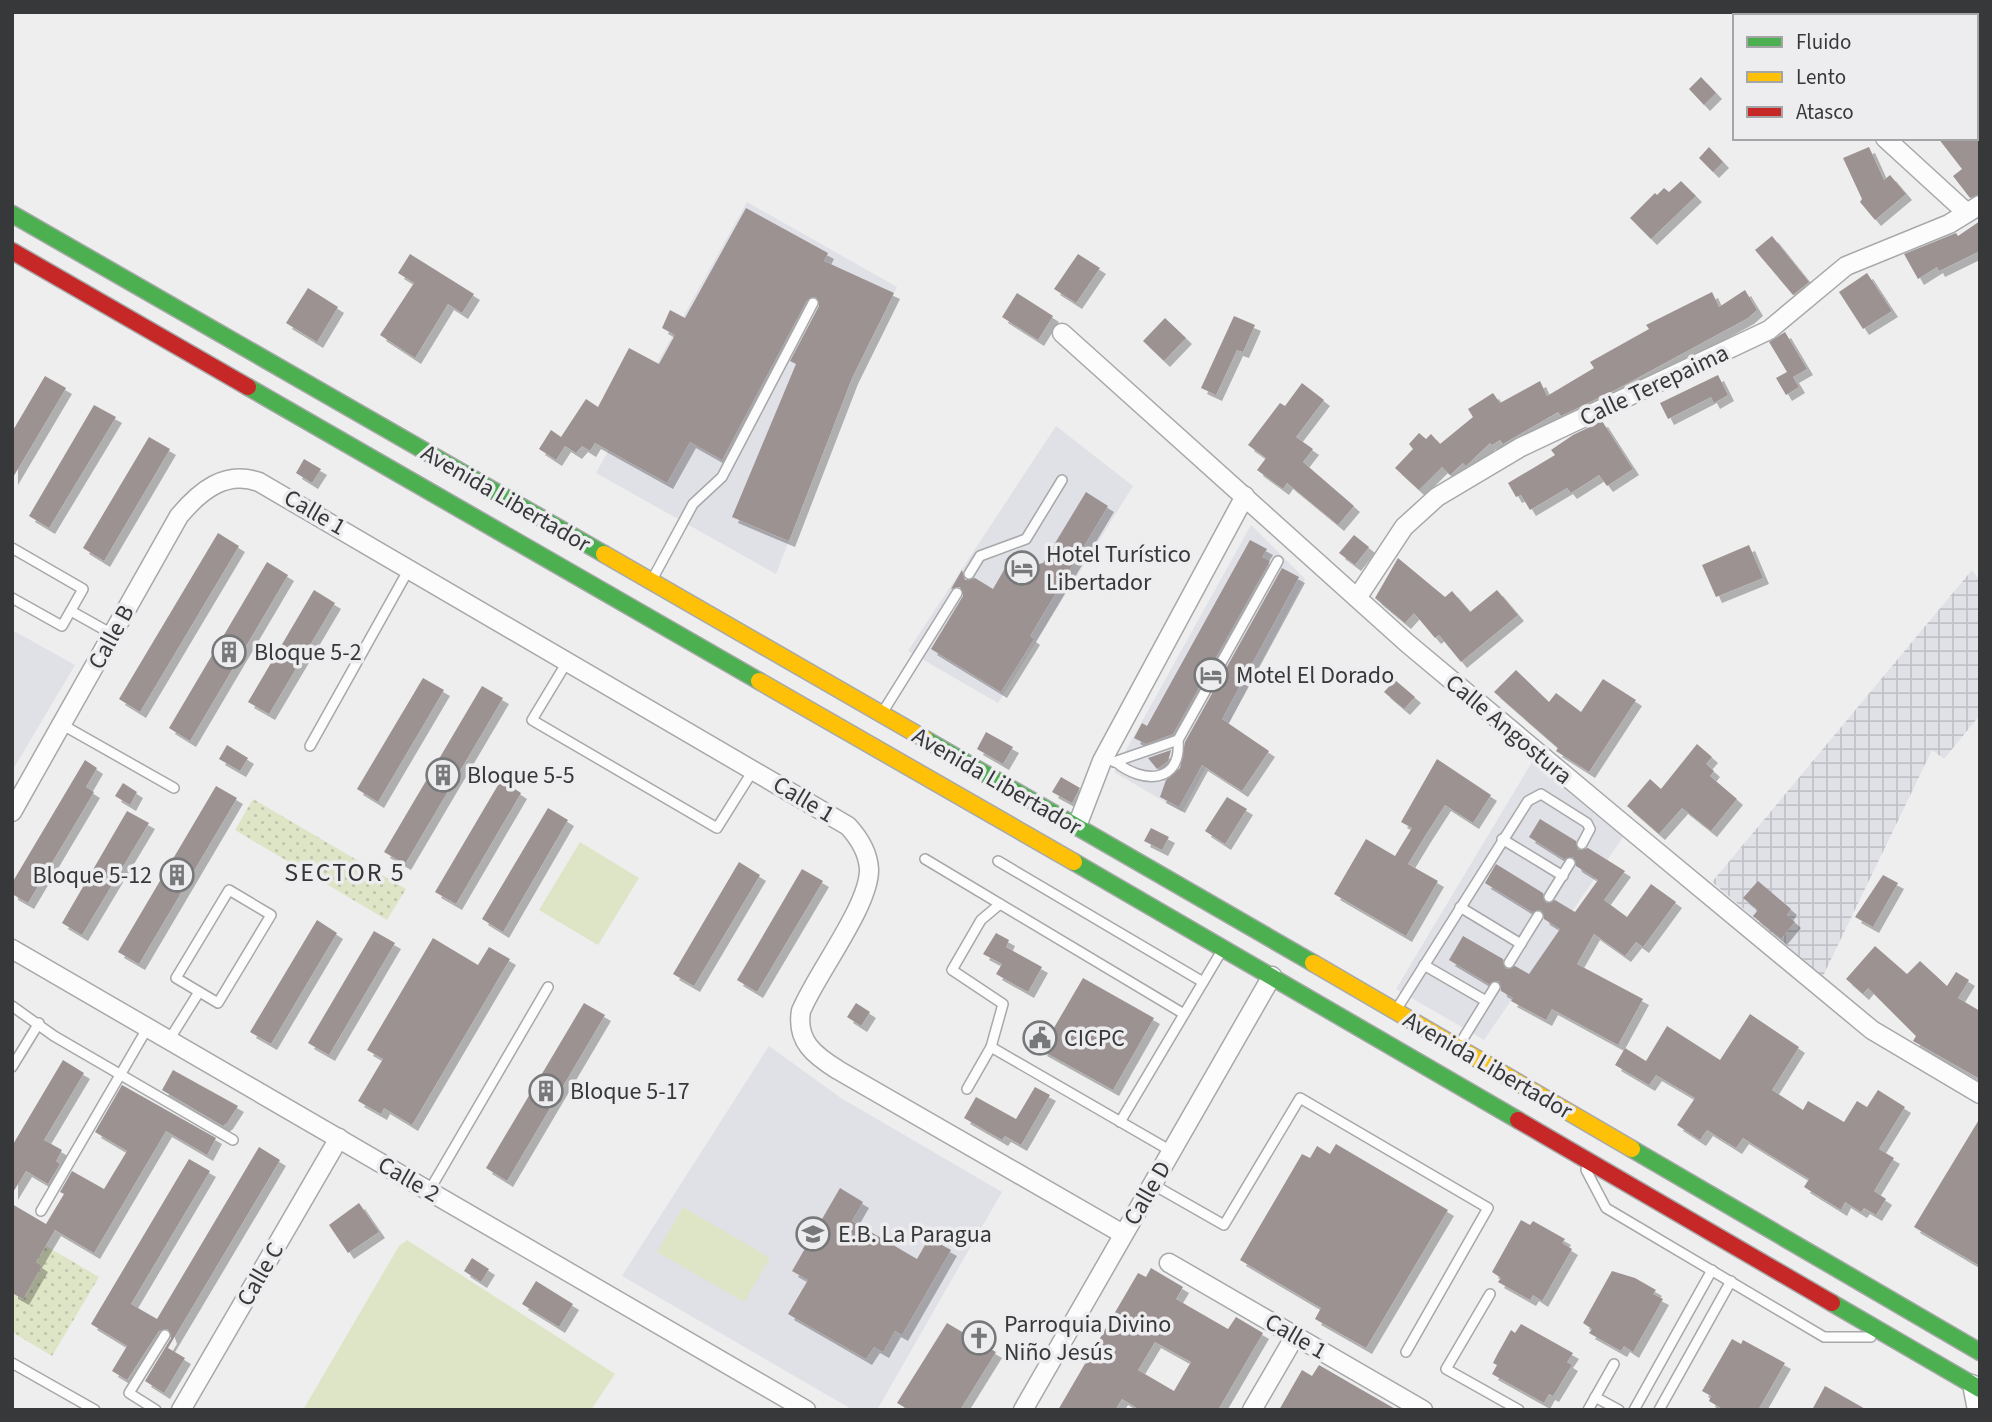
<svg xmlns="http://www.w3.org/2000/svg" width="1992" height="1422" font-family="'Source Sans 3',sans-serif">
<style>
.built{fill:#e0e0e7}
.industrial{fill:url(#industrial-grid)}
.grass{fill:#dee5c6}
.park{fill:url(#park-dots)}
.building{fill:#9d9292;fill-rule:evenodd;filter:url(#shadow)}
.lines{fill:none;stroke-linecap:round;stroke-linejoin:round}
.lane-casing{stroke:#a7a8a9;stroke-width:12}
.street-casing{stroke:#a7a8a9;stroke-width:21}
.fast-casing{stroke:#a7a8a9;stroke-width:19}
.slow-casing{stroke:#a7a8a9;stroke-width:19}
.jam-casing{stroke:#a7a8a9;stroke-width:19}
.lane{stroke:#fcfcfd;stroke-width:9}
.street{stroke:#fcfcfd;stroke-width:18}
.fast{stroke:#4caf50;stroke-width:16}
.slow{stroke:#ffc107;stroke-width:16}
.jam{stroke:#c62828;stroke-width:16}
.labels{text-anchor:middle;stroke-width:7;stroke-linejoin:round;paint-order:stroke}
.street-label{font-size:24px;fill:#373839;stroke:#ededf0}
.poi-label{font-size:24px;fill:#373839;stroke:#ededf0;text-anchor:start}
.neighbourhood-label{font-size:26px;letter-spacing:2px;fill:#343537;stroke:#ededf0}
</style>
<defs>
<pattern id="industrial-grid" width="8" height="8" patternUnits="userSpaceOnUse" patternTransform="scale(1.75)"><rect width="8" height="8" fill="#e0e0e7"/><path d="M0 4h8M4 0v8" fill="none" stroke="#c1c1c7"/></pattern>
<pattern id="park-dots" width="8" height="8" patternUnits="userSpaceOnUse" patternTransform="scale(1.75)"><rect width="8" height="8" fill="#dee5c6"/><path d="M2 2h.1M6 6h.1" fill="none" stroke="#bfc5ab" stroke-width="1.8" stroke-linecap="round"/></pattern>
<filter id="shadow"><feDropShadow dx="6" dy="6" stdDeviation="0" flood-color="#0004"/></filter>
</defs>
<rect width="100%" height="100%" fill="#eeeeef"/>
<g class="built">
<path d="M747,202L897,287L852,378L776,574L596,473Z"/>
<path d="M1056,426L1133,486L998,703L908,651Z"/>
<path d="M1251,525L1305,579L1182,812L1114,772Z"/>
<path d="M12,630L75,665L12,771Z"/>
<path d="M1532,762L1623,837L1484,1040L1396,989Z"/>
<path d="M769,1046L841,1098L1002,1192L877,1410H853L622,1276Z"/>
</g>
<path class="industrial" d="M1972,570L1980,581V715L1944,759L1932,750L1823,976L1712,882Z"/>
<g class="grass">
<path d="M580,842L639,878L598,945L539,910Z"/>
<path d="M683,1207L770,1258L744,1302L657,1252Z"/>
<path d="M407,1240L615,1374L591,1410H303L399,1246Z"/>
</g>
<g class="park">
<path d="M253,799L406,889L387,920L235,830Z"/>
<path d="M12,1226L99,1277L52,1356L12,1332Z"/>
</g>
<g class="building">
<path d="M1701,77L1716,93L1704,105L1689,89Z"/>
<path d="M1938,138H1980V194L1970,198L1953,176L1962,169Z"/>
<path d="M1709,147L1723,162L1713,172L1699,158Z"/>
<path d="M1869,147L1884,180L1890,175L1906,194L1875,220L1860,202L1862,199L1843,158Z"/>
<path d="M1681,181L1696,196L1651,239L1630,218L1655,193L1657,195L1664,188L1669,192Z"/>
<path d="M746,208L828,253L824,261L894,293L852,378L789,541L732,517L796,364L790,361L819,306L816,297L807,300L722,460L690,442L667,483L595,443L590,451L582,446L576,453L565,446L556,460L539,449L551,430L561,437L586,399L598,407L629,348L659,364L675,335L662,328L670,310L685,318Z"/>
<path d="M1980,221V251L1939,271L1937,267L1918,279L1904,254L1956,233L1958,236Z"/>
<path d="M1772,236L1809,282L1793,295L1755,250Z"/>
<path d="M410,254L474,294L462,313L448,304L415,358L380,335L414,283L398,273Z"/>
<path d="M1078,254L1100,268L1076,303L1054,289Z"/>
<path d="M1867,273L1892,311L1863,329L1839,292Z"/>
<path d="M308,288L338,307L317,342L286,323Z"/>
<path d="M1745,290L1757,310L1748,318L1617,389L1561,416L1558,412L1503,444L1500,440L1492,445L1490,443L1466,466L1463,463L1450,475L1442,467L1419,490L1395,468L1413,449L1409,444L1419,433L1426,439L1431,434L1440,444L1473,417L1468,409L1493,393L1500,403L1540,381L1547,396L1594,368L1590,362L1649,329L1646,325L1712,292L1719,307Z"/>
<path d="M1017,293L1053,316L1038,340L1002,317Z"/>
<path d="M1234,316L1255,325L1243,352L1237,350L1216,395L1201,388Z"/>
<path d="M1165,318L1186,338L1164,361L1143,341Z"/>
<path d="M1785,332L1807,369L1793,377L1799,387L1786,395L1776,378L1787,372L1769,342Z"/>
<path d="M1718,375L1728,395L1714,403L1711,397L1668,419L1660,403Z"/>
<path d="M45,376L66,388L12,479V432Z"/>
<path d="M1302,383L1324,400L1296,437L1313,449L1303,462L1354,506L1338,525L1287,483L1283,489L1257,470L1266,458L1248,445L1280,403L1285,406Z"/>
<path d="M94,405L116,417L49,528L29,516Z"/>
<path d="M1602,421L1633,469L1607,486L1599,475L1571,493L1567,488L1530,510L1521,495L1516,497L1508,483L1555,455L1551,450L1573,435Z"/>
<path d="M149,437L170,449L104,561L83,548Z"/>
<path d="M304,459L321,469L312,483L296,473Z"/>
<path d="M1086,492L1108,506L1030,636L1034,639L1001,692L931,649L963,596L960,587L951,589L962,570L965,580L975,578L993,589L1008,563L1018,569L1043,563Z"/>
<path d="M218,533L239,546L140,712L119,699Z"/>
<path d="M1354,535L1369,547L1355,565L1339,553Z"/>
<path d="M1250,540L1267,549L1262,557L1270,561L1173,734L1146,744L1134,738L1142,723L1147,726Z"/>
<path d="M1749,545L1763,578L1716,597L1702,565Z"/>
<path d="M1398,558L1445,597L1452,591L1470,612L1497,590L1518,615L1461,662L1439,635L1435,638L1414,613L1405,623L1375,598Z"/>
<path d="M267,562L288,575L190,741L169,728Z"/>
<path d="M1282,568L1299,577L1222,719L1269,751L1242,791L1202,765L1179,807L1160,797L1166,780L1180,768L1185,742Z"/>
<path d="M314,590L335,603L269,714L248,702Z"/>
<path d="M1516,670L1549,702L1556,693L1581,712L1603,679L1636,700L1589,772L1556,751L1558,748L1494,692Z"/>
<path d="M423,678L444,690L378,802L357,789Z"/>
<path d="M1395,680L1415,697L1404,709L1384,692Z"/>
<path d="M482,686L503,698L405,864L384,852Z"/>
<path d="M986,732L1013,747L1003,764L977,749Z"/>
<path d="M1697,744L1712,757L1706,764L1714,771L1710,776L1737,799L1711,831L1682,808L1659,834L1627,806L1650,779L1661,789Z"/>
<path d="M227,745L248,758L240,771L219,759Z"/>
<path d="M1171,750L1168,761L1157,769L1148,758Z"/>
<path d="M1437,759L1491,795L1473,823L1445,805L1425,836L1408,864L1438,881L1406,936L1334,894L1366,839L1395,856L1412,828L1401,822Z"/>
<path d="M85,760L97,768L86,787L94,792L28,903L12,894V883Z"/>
<path d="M1061,777L1080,788L1072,803L1052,792Z"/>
<path d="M501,780L521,793L456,904L435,892Z"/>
<path d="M123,783L137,792L130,805L115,796Z"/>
<path d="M216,786L237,798L139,964L118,952Z"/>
<path d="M1227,797L1247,809L1225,844L1205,831Z"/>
<path d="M548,808L568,820L503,932L482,919Z"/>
<path d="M127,811L149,823L82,935L62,923Z"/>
<path d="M1540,819L1576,841L1578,850L1588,848L1625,871L1604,900L1627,917L1651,884L1676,902L1643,947L1636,942L1625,956L1594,934L1577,964L1643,999L1618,1045L1552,1009L1546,1020L1511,1001L1513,998L1501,991L1499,981L1489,984L1449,960L1463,936L1503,959L1506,969L1515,966L1529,974L1560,929L1544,919L1541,910L1532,912L1485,883L1496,864L1543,893L1546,903L1555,900L1575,912L1598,880L1576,866L1573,857L1564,859L1529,837Z"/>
<path d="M1151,828L1169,837L1162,850L1144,841Z"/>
<path d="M739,862L760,875L694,986L673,974Z"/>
<path d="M802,869L823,881L757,992L737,980Z"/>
<path d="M1883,875L1898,883L1873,927L1855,917Z"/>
<path d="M1758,881L1791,909L1787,915L1795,922L1781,939L1753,916L1758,910L1743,898Z"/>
<path d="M317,920L337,933L271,1044L250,1032Z"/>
<path d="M374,931L395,943L329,1055L308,1043Z"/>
<path d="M996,933L1009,940L1006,947L1042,967L1028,992L996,974L1002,964L983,954Z"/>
<path d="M433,938L478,965L489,947L510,959L412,1125L384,1108L381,1114L358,1101L383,1059L367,1050Z"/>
<path d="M1875,946L1907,974L1920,961L1947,986L1956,972L1969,980L1958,998L1980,1011V1079L1913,1041L1916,1036L1868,988L1863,994L1846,979Z"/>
<path d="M1083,978L1154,1018L1113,1090L1041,1050Z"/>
<path d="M584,1003L605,1015L507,1181L486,1168Z"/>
<path d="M856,1003L870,1012L861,1026L847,1017Z"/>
<path d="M1750,1014L1799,1047L1772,1090L1803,1110L1808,1101L1844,1122L1857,1101L1867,1107L1878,1090L1905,1107L1879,1149L1894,1158L1874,1191L1886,1199L1876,1215L1864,1208L1861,1212L1845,1202L1841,1210L1804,1187L1809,1179L1743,1138L1736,1148L1707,1130L1700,1140L1677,1125L1695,1098L1656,1075L1649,1085L1615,1065L1625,1048L1646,1061L1667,1026L1720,1060Z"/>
<path d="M63,1060L84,1073L44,1140L62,1150L56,1161L60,1164L48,1184L26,1171L12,1194V1146Z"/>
<path d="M173,1070L238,1106L227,1123L223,1126L162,1090Z"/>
<path d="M122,1085L216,1138L207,1155L166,1131L94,1253L55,1230L36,1262L42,1266L23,1299L12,1293V1204L46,1224L64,1194L60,1192L72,1171L104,1189L127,1151L95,1132Z"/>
<path d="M1035,1087L1050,1095L1021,1145L1005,1136L1002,1140L964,1118L976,1097L1016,1119Z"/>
<path d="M1980,1118V1266L1914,1227Z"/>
<path d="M1336,1144L1448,1210L1366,1348L1315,1319L1321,1308L1240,1260L1302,1154L1310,1158L1317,1146L1330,1154Z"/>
<path d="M259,1147L280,1160L168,1348L185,1358L164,1393L145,1381L171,1338L168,1329L159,1331L127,1380L112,1371L127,1346L91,1324L189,1159L210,1171L131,1304L157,1319Z"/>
<path d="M840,1188L863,1202L852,1221L917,1259L929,1238L951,1250L902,1335L895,1331L883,1352L874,1347L866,1359L788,1314L808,1280L792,1271Z"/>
<path d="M359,1203L379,1232L348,1253L329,1225Z"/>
<path d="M1521,1220L1530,1225L1533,1221L1565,1239L1562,1243L1572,1249L1542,1301L1533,1295L1530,1300L1498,1282L1501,1278L1492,1272Z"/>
<path d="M472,1258L489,1269L481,1282L464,1271Z"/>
<path d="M1151,1268L1183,1287L1176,1299L1228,1329L1236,1317L1263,1333L1218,1410H1140L1122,1399L1115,1410H1058L1138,1273L1146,1277ZM1155,1342L1191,1362L1174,1391L1138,1370Z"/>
<path d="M1612,1271L1635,1278L1656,1290L1653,1294L1663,1299L1633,1352L1624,1346L1621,1351L1589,1333L1592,1329L1583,1323Z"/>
<path d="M536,1281L573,1304L559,1327L522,1304Z"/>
<path d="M947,1323L996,1352L960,1410H909L897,1403Z"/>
<path d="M1521,1324L1573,1353L1567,1362L1572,1365L1553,1396L1549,1394L1544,1403L1492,1374L1497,1365L1493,1363L1497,1355L1511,1330L1515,1333Z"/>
<path d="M1732,1339L1741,1344L1743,1340L1785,1363L1758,1410H1724L1709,1401L1711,1396L1702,1391Z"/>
<path d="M1319,1365L1350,1383L1397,1410H1279L1302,1370L1312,1376Z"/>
<path d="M1825,1386L1867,1410H1812Z"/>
</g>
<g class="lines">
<defs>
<g id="lane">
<path d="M12,548L83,589L62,626L12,598"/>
<path d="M969,574L980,556L1026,539L1062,480"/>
<path d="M653,578L693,504L722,477L813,303"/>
<path d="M71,611L112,634"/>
<path d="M567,662L532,720L717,828L754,769"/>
<path d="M884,710L957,593"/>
<path d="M61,724L174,788"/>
<path d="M310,746L409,569"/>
<path d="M1114,762L1178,740"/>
<path d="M1116,762C1142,784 1182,784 1178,740L1278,561"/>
<path d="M1502,839L1563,876"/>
<path d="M925,859L1184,1014"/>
<path d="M998,861L1203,982"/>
<path d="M229,890L271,915L218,1003L176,978Z"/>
<path d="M1549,897L1570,863"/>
<path d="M1460,907L1521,944"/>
<path d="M1509,963L1538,916"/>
<path d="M1424,965L1486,1001"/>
<path d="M12,1006L54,1036L233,1140"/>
<path d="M1398,1007L1528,801L1541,794L1587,823L1590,829L1582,844"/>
<path d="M169,1040L199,992"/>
<path d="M1461,1042L1495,987"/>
<path d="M991,1047L1171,1151"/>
<path d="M12,1067L39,1023"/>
<path d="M967,1089L991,1047L1003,1004L952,970L981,920L1000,904"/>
<path d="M1120,1122L1221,952"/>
<path d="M1586,1170L1606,1208L1824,1337H1871"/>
<path d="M1152,1184L1224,1225L1300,1098L1488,1208L1406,1352"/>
<path d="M429,1191L548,987"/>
<path d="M41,1211L148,1027"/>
<path d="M1490,1294L1446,1369L1519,1410"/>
<path d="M12,1363L95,1410"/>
<path d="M1595,1397L1619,1410"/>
<path d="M156,1410L129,1393L165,1335"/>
<path d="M1588,1410L1614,1364"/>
<path d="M1634,1410L1712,1270"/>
<path d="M1659,1410L1731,1281"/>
</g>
<g id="street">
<path d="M1773,12L1774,16"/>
<path d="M1885,138L1967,213"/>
<path d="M1062,333L1407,643L1615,817L1872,1030L1980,1094"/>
<path d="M1357,598L1404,527L1437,497L1521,447L1769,330L1846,266L1949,224L1980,205"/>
<path d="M12,812L179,516C200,491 225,470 259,482L848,826C859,838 868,852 869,869C870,905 816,974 801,1011C796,1041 814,1055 838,1070L1123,1234"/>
<path d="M1077,826L1102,761L1245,496"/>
<path d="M12,949L806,1410"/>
<path d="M1169,1263L1423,1410"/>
<path d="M1972,1384L1977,1410"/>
<path d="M181,1410L339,1138"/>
<path d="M1023,1410L1272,976"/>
<path d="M1252,1410L1295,1336"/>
</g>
<g id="fast">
<path d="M12,214L604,554"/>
<path d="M248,387L759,681"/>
<path d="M925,739L1313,963"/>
<path d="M1074,862L1518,1120"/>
<path d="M1632,1149L1980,1352"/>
<path d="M1832,1303L1980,1389"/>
</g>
<g id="slow">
<path d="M604,554L925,739"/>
<path d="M759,681L1074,862"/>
<path d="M1313,963L1632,1149"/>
</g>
<g id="jam">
<path d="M12,251L248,387"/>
<path d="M1518,1120L1832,1303"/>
</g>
</defs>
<use href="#lane" class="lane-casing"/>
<use href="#street" class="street-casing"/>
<use href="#fast" class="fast-casing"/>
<use href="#slow" class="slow-casing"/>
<use href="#jam" class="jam-casing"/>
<use href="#lane" class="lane"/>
<use href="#street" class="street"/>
<use href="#fast" class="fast"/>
<use href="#slow" class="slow"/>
<use href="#jam" class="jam"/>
</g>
<defs>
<symbol id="hotel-ring" viewBox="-11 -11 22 22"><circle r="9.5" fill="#ededf0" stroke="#777879" stroke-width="1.5"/><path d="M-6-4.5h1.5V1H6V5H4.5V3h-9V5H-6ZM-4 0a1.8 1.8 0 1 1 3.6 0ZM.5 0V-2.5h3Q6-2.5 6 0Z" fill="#777879"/></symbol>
<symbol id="building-ring" viewBox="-11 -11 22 22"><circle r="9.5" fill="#ededf0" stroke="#777879" stroke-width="1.5"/><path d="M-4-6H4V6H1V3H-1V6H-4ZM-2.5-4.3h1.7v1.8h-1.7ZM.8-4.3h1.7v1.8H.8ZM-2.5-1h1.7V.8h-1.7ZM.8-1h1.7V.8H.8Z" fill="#777879"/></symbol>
<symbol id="civic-ring" viewBox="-11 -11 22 22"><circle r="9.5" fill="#ededf0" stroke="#777879" stroke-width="1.5"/><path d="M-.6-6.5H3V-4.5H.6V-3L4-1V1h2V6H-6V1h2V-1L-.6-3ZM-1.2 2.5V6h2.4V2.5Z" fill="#777879"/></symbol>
<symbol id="school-ring" viewBox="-11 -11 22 22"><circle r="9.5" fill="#ededf0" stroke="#777879" stroke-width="1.5"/><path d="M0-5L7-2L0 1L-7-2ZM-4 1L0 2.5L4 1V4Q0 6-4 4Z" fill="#777879"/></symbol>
<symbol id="church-ring" viewBox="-11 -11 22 22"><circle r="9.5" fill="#ededf0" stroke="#777879" stroke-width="1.5"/><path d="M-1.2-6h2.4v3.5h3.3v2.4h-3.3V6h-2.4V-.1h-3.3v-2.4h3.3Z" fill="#777879"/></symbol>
</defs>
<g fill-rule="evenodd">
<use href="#hotel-ring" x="1003" y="549" width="38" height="38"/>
<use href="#building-ring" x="210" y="633" width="38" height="38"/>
<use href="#hotel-ring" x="1192" y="656" width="38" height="38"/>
<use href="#building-ring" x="424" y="756" width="38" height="38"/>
<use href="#building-ring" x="158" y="856" width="38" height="38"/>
<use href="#civic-ring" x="1021" y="1019" width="38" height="38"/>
<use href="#building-ring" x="527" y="1072" width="38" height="38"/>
<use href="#school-ring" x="794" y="1215" width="38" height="38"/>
<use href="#church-ring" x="960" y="1319" width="38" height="38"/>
</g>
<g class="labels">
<g class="street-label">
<text transform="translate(1654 385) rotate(-25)" y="8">Calle Terepaima</text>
<text transform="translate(506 498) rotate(30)" y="8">Avenida Libertador</text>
<text transform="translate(315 512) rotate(30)" y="8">Calle 1</text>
<text transform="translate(111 637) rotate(-61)" y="8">Calle B</text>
<text transform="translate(1509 729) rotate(40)" y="8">Calle Angostura</text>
<text transform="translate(997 781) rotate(30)" y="8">Avenida Libertador</text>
<text transform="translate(804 799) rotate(31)" y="8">Calle 1</text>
<text transform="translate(1488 1065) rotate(30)" y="8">Avenida Libertador</text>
<text transform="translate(409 1179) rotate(30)" y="8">Calle 2</text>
<text transform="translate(1147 1193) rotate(-60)" y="8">Calle D</text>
<text transform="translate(260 1274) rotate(-60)" y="8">Calle C</text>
<text transform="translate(1296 1336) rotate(30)" y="8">Calle 1</text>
</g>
<g class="poi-label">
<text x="1046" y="562">Hotel Turístico<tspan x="1046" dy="28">Libertador</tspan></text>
<text x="254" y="660">Bloque 5-2</text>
<text x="1236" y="683">Motel El Dorado</text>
<text x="467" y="783">Bloque 5-5</text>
<text x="152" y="883" text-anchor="end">Bloque 5-12</text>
<text x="1064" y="1046">CICPC</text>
<text x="570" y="1099">Bloque 5-17</text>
<text x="838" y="1242">E.B. La Paragua</text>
<text x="1004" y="1332">Parroquia Divino<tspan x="1004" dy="28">Niño Jesús</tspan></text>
</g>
<g class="neighbourhood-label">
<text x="345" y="881">SECTOR 5</text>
</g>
</g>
<rect width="1992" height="1422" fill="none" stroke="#373839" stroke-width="28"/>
<rect x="1733" y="14" width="245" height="126" fill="#ededf0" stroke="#a4a5a7" stroke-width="2"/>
<rect x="1747" y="37" width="35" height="10" fill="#4caf50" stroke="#a4a5a7" stroke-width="2"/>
<text x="1796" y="49" font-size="21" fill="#373839">Fluido</text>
<rect x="1747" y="72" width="35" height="10" fill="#ffc107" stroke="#a4a5a7" stroke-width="2"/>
<text x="1796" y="84" font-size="21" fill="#373839">Lento</text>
<rect x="1747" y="107" width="35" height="10" fill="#c62828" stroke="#a4a5a7" stroke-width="2"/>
<text x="1796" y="119" font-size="21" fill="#373839">Atasco</text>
</svg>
